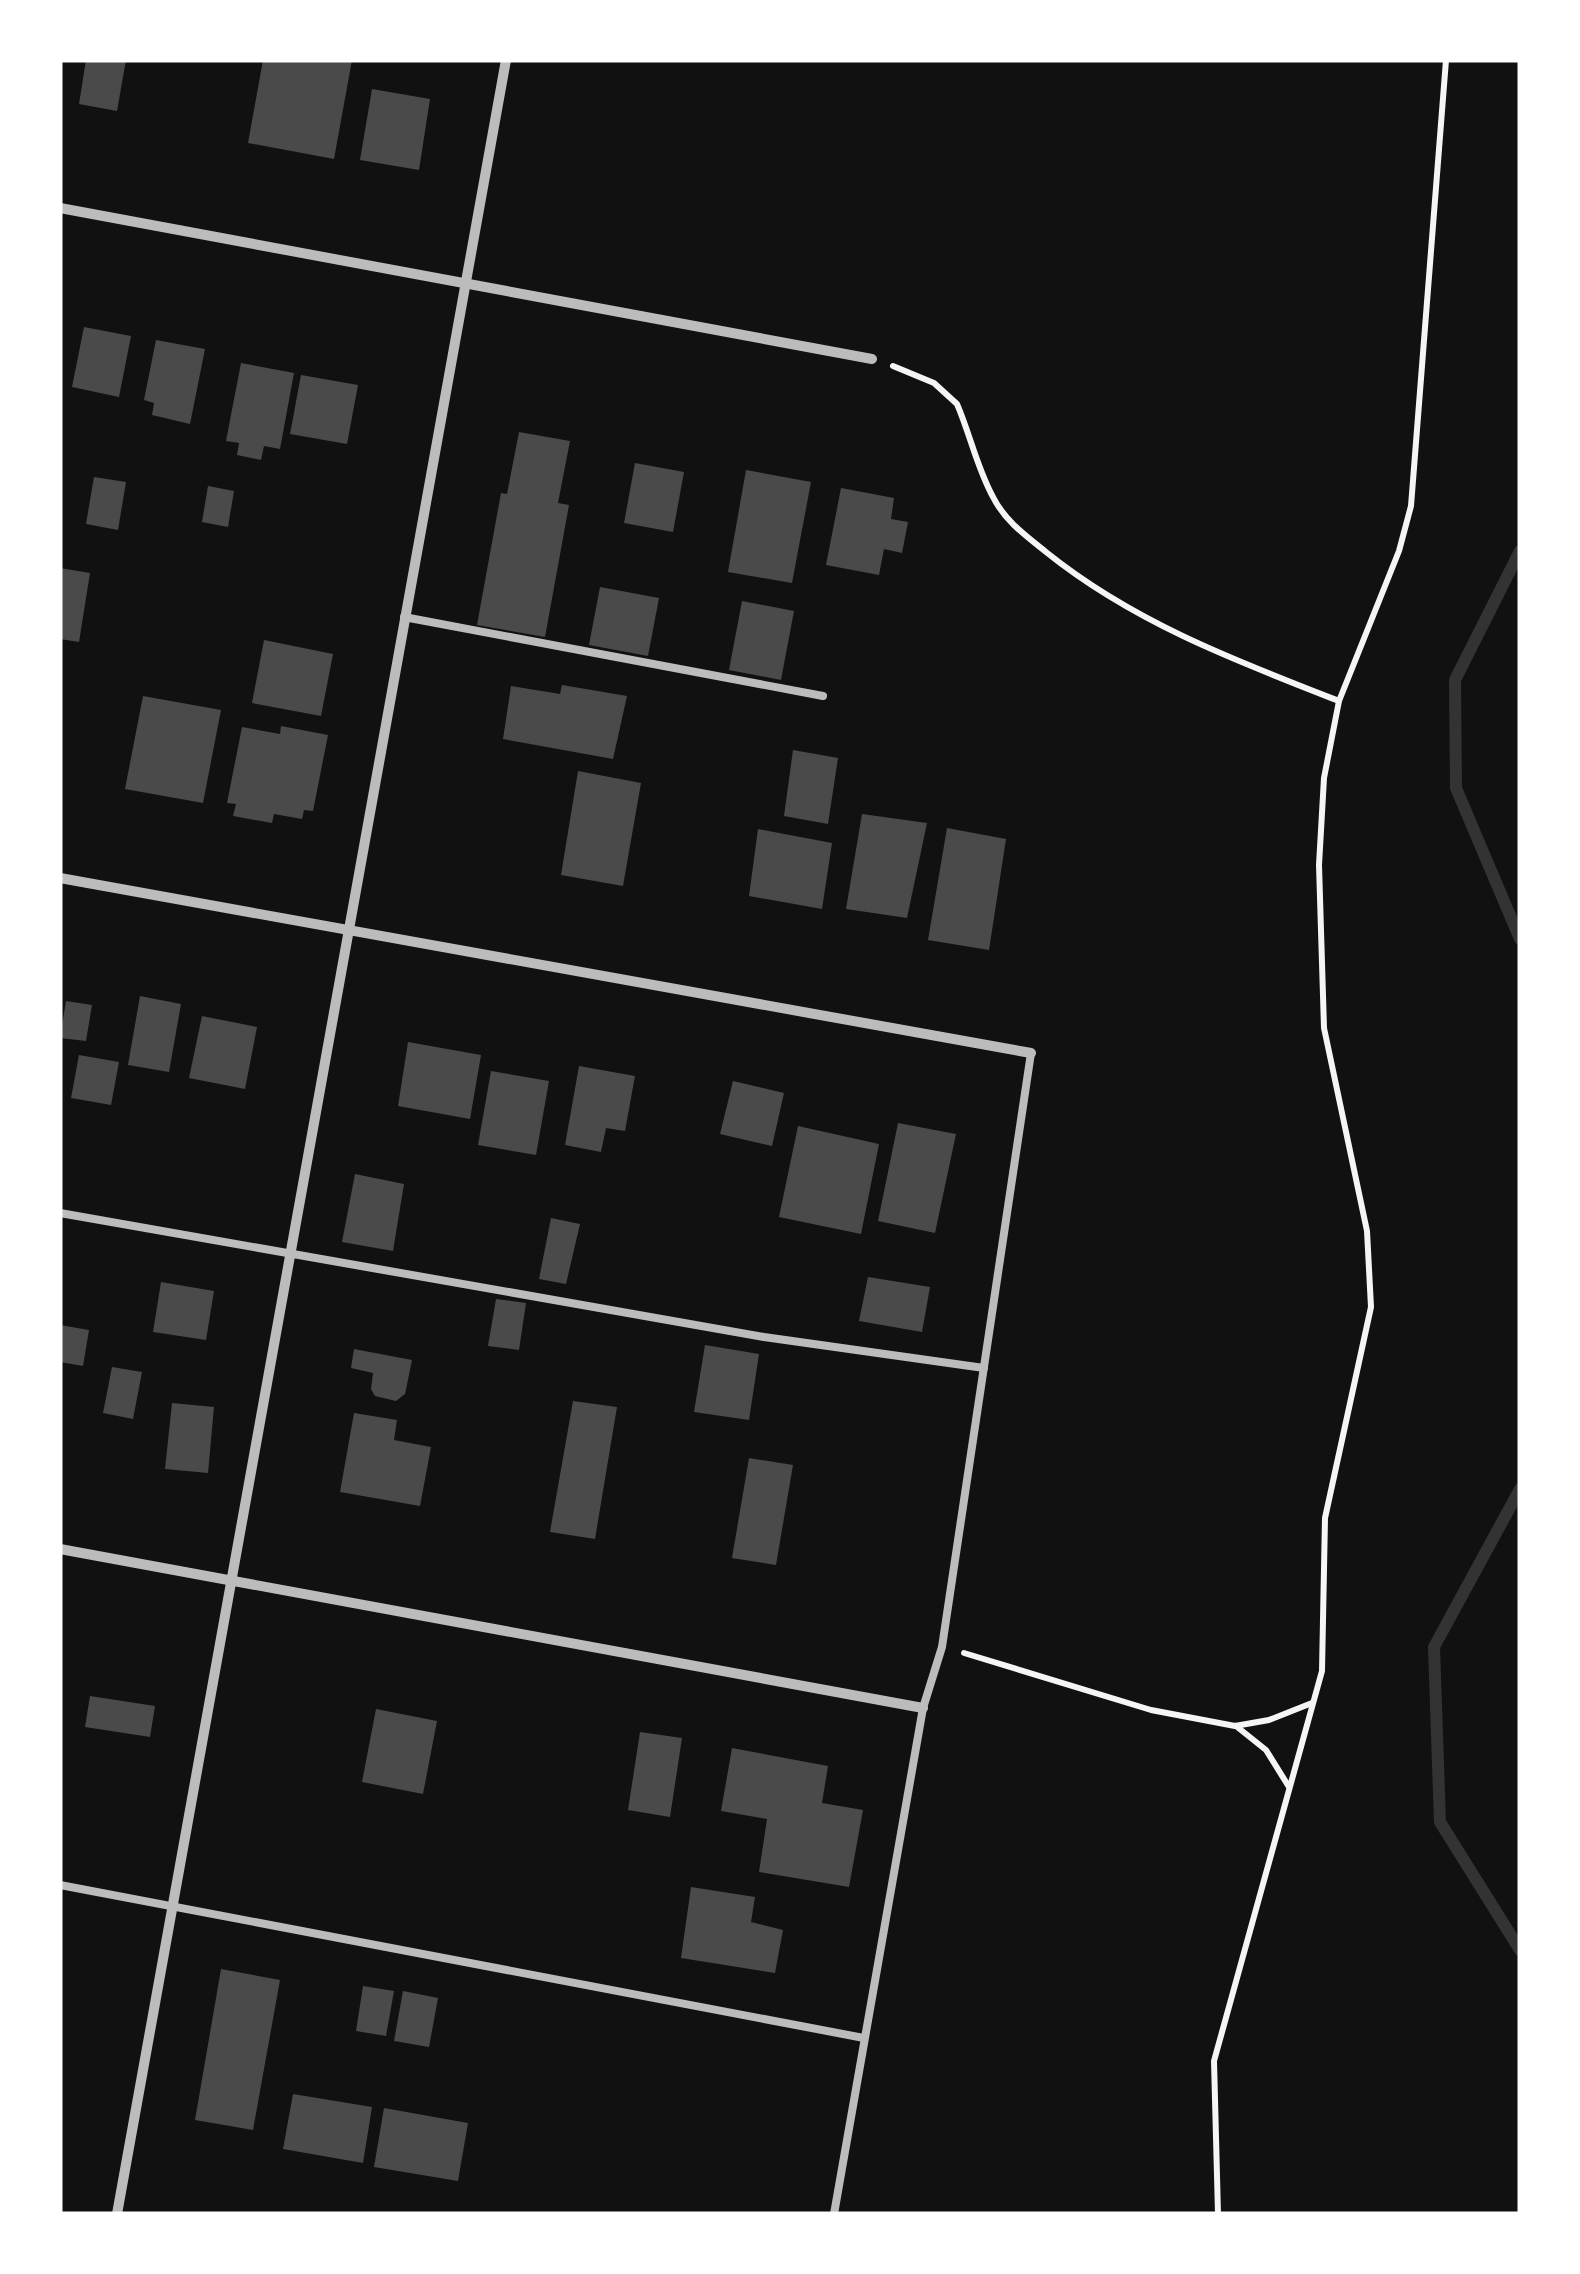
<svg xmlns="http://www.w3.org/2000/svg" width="1580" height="2274" font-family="'Fira Sans',sans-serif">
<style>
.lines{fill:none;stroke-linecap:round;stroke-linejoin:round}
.stream{stroke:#333;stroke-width:12}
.building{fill:#4a4a4a}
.path{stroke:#f5f5f5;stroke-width:6}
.service{stroke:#bcbcbc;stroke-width:8}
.minor{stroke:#bcbcbc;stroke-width:10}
</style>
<rect width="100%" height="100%" fill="#111"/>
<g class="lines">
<g class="stream">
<path d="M1520,551L1455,680L1456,788L1520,939"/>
<path d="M1520,1489L1434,1647L1440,1822L1520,1950"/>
</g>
</g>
<g class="building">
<path d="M86,60H126L117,111L79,104Z"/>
<path d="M263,60H352L334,159L248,143Z"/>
<path d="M372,89L430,99L419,170L360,160Z"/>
<path d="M84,327L131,336L119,397L72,387Z"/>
<path d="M156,340L205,349L190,424L152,415L154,403L144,400Z"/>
<path d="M241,363L294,373L280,449L264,446L261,460L237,455L239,443L226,441Z"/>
<path d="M301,375L358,385L347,444L290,434Z"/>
<path d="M519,432L570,441L558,503L569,505L545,637L477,625L501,493L507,494Z"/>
<path d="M635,463L684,472L673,532L624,523Z"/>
<path d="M746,470L811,482L792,583L728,572Z"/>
<path d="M94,477L126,482L118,530L86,524Z"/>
<path d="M208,486L234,491L228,527L202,522Z"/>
<path d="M841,488L894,498L891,519L908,522L902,553L884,549L879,575L826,565Z"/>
<path d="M60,568L90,573L79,642L60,639Z"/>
<path d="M600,587L659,598L648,656L589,645Z"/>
<path d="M742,601L794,611L781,680L729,670Z"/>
<path d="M264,640L333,654L321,716L252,703Z"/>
<path d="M562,685L627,696L613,759L503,739L511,686L560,694Z"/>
<path d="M143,696L221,710L203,803L125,789Z"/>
<path d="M281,726L328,735L313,811L304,810L302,819L274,814L272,823L233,816L236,804L227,803L242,727L280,734Z"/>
<path d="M793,750L838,758L828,824L784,816Z"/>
<path d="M578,771L641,783L623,886L561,875Z"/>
<path d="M862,814L927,823L907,918L846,909Z"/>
<path d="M947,828L1006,839L989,950L928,940Z"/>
<path d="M758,829L832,843L822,909L749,896Z"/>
<path d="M140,996L181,1004L169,1072L128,1065Z"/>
<path d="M66,1001L92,1005L86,1041L60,1038Z"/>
<path d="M202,1016L257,1027L245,1089L189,1078Z"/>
<path d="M408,1042L481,1055L470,1119L398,1106Z"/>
<path d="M79,1055L119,1062L111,1105L71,1098Z"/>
<path d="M579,1066L635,1076L625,1131L606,1128L601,1152L565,1145Z"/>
<path d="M491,1071L549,1081L536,1155L478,1145Z"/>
<path d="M733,1081L784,1093L772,1146L720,1134Z"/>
<path d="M898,1123L956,1134L935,1233L878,1221Z"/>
<path d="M798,1126L879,1144L861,1234L779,1217Z"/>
<path d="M355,1174L404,1184L393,1251L342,1242Z"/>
<path d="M551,1218L580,1224L566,1284L539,1279Z"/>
<path d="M868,1277L930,1287L922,1332L859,1321Z"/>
<path d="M161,1282L214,1291L206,1340L153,1332Z"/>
<path d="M496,1299L526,1303L519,1350L488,1346Z"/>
<path d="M60,1325L89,1330L83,1366L60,1362Z"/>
<path d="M705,1345L759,1354L749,1420L694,1412Z"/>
<path d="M354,1349L412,1360L405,1394L396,1401L375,1396L371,1389L373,1373L351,1368Z"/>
<path d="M112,1367L142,1372L133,1419L103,1413Z"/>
<path d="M573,1401L617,1407L595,1539L550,1532Z"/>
<path d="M172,1403L214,1407L208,1473L165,1469Z"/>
<path d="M354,1413L397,1420L394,1440L431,1447L420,1506L340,1492Z"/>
<path d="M749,1458L793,1465L776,1565L732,1558Z"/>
<path d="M90,1696L155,1706L150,1737L85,1727Z"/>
<path d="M376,1709L437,1721L423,1794L362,1782Z"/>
<path d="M640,1732L682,1738L670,1817L628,1810Z"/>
<path d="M732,1748L828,1766L822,1803L863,1810L849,1887L759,1872L767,1819L721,1811Z"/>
<path d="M691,1887L755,1897L751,1922L783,1930L775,1973L681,1958Z"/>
<path d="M221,1969L280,1980L253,2130L195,2120Z"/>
<path d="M363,1986L394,1991L386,2036L356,2031Z"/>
<path d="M403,1991L438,1998L429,2047L394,2041Z"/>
<path d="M293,2094L372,2107L363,2163L283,2149Z"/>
<path d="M384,2108L468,2123L458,2181L374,2167Z"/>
</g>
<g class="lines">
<g class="path">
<path d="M893,366L934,383L957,404C970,434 977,468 993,497C1005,521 1026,536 1046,552C1133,622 1236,661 1339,701"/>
<path d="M964,1653L1151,1710L1235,1726L1269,1720L1312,1703"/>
<path d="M1236,1726L1266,1750L1289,1787"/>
<path d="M1218,2214L1214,2061L1322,1671L1325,1518L1371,1307L1367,1231L1324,1028L1319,865L1324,778L1339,701L1399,551L1411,506L1446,60"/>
</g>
<g class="service">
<path d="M404,617L823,696"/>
<path d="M60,1213L764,1337L984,1368"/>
<path d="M60,1885L864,2038"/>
<path d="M834,2214L923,1708L942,1647L1031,1053"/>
</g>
<g class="minor">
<path d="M60,208L872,359"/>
<path d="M60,878L1031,1053"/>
<path d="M60,1549L923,1708"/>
<path d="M117,2214L506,60"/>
</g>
</g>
<rect width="1580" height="2274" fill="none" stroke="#ffffff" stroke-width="125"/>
</svg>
